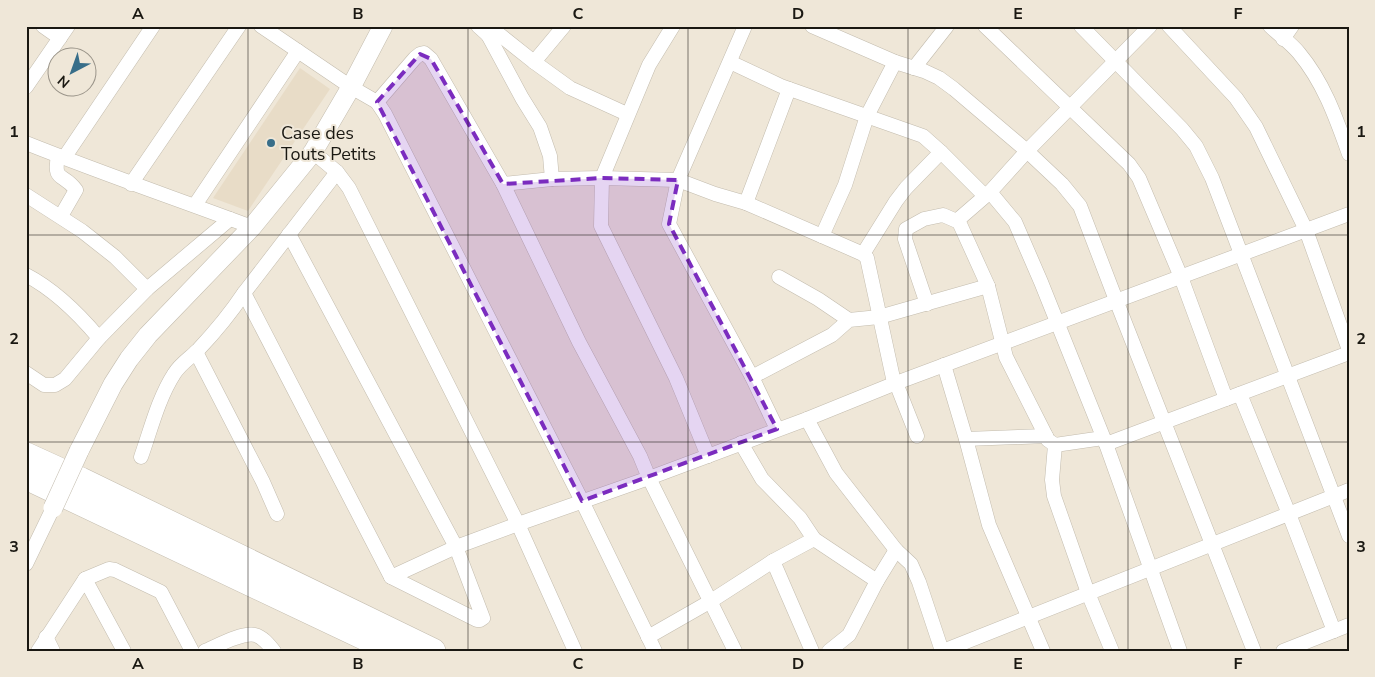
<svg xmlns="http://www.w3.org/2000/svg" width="1375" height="677" font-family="'Nunito Sans',sans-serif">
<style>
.built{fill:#e8dcc7}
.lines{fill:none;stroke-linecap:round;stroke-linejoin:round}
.street-casing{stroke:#c3bcae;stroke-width:15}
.secondary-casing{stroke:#c3bcae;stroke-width:20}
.highway-casing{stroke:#c3bcae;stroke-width:26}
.street{stroke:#fff;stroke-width:14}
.secondary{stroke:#fff;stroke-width:19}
.highway{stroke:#fff;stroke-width:25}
.secondary-bridge-casing{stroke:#c3bcae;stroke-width:20;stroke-linecap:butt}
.secondary-bridge{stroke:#fff;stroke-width:19}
.marked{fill:#7b2cbf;fill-opacity:0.2;stroke:#7b2cbf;stroke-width:4;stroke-dasharray:10 6;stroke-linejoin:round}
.grid{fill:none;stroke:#1a1812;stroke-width:1;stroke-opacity:0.55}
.poi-dot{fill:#386e89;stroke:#efe7d8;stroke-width:2}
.labels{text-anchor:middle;stroke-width:4;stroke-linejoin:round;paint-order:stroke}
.poi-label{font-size:18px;fill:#1a1812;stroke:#efe7d8;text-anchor:start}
.neatline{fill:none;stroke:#1a1812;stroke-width:2}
.grid-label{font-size:16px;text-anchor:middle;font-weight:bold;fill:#1a1812}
</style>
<rect width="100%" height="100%" fill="#efe7d8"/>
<path class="built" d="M300,68L330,89L248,211L213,198Z"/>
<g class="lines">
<defs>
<g id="street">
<path d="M43,26L60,38"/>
<path d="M261,26L351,87L377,102L385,114L582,501L655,651"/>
<path d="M478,26L488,35L496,30"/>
<path d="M673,26L649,65L602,178L601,226L676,378L708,456"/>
<path d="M745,26L678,180L669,224L752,377L777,429"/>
<path d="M812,26L895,62L924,71L939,78L954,89L1027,151L1062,184L1080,206L1116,300L1254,651"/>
<path d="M985,26L1129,164L1139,178L1181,277L1226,399"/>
<path d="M1081,26L1182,129L1196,146L1212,178L1349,536"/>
<path d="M1169,26L1236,98L1256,127L1306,230L1349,350"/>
<path d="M1270,26C1279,35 1291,43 1299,53C1324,83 1336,118 1349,154"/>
<path d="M495,31L534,62L570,88L627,114"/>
<path d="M488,35L522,98L540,127L550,156L552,179"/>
<path d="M1283,39L1292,26"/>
<path d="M534,62L564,26"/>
<path d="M730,62L781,86L923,136L941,152L985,196"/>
<path d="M914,68L947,26"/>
<path d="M26,87L68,26"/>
<path d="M377,102L415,58L420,54L424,53L431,59L503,184L579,342L640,456L649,478L735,651"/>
<path d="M26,143C101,173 177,199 252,227"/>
<path d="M313,152L337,172L349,188L518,524L575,651"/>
<path d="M58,156C53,183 63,172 76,190L61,216"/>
<path d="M64,158L153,26"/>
<path d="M131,184L239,26"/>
<path d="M503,184L552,179L602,178L678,180L715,194L746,203L863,254L867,258L893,378L896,383L917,436"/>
<path d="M990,192L1015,222L1041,282L1106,444L1180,651"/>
<path d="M26,195L82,231L115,257L147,289"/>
<path d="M746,203L789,89"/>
<path d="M195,205L298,51"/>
<path d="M959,222L960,218L990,192L1027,151L1150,26"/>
<path d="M289,234L456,547L483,618L480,620H477L391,577"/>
<path d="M822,236L845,185L867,116L895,62"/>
<path d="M863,254L896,201L906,188L941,152"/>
<path d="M26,275C55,290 78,313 99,338"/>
<path d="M779,277L818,299L849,320"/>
<path d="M244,293L391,577L456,547L518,524L649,478L807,419L896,383L1349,214"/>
<path d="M927,304L905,239L906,229L924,219L943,215L959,222L988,286L1006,357L1048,440L1055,445L1103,438"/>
<path d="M196,352L263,482L277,514"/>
<path d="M944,365L966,439L989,525L1043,651"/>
<path d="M26,373L44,385H55L65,379L99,338L147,289L230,219"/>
<path d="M752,377L832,335L849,320L879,317L988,286"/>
<path d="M1240,394L1289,514L1334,631"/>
<path d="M807,419L836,473L896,550L911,564L919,582L942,651"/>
<path d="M966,439L1046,436"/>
<path d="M741,443L762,479L800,518L814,539L877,581"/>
<path d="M1106,444L1349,353"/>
<path d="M1055,445L1052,480L1054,496L1088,593L1112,651"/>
<path d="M141,457C151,429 158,399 174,374C180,364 190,358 198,350C215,332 230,314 244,293L337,172"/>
<path d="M773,561L812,651"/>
<path d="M26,564L53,508"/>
<path d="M85,579L109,569L115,570L161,592L192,651"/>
<path d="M46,637L53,651"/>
<path d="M648,637L711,601L773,561L814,539"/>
<path d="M38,651L85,579L124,651"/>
<path d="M205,651C217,646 242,632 255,635C263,637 269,645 274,651"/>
<path d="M829,651L849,635L877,581L896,550"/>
<path d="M943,651L1349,490"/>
<path d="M1283,651L1349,625"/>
</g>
<path id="secondary" d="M79,451L113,384L129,359L148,335L252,227L313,152L351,87L383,26"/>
<g id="highway">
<path d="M26,455L81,480L433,651"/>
<path d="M26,477L393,651"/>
</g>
</defs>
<use href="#street" class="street-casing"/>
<use href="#secondary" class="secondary-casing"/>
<use href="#highway" class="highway-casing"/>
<use href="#street" class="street"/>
<use href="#secondary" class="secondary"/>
<use href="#highway" class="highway"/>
<defs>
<path id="secondary-bridge" d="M53,508L79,451"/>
</defs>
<use href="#secondary-bridge" class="secondary-bridge-casing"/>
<use href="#secondary-bridge" class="secondary-bridge"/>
</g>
<path class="marked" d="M420,54L431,59L503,184L602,178L678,180L669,224L777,429L582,501L377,102Z"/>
<path class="grid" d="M248,26V651M468,26V651M688,26V651M908,26V651M1128,26V651M26,235H1349M26,442H1349"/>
<circle class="poi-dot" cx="271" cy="143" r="5"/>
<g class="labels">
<g class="poi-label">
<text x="281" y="139">Case des<tspan x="281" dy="21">Touts Petits</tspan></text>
</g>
</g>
<rect width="1375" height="677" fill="none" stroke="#efe7d8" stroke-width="55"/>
<g transform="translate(72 72) rotate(221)"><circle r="24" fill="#efe7d8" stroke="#9a9489"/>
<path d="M0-4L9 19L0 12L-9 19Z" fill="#386e89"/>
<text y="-8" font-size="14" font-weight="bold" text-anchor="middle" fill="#1a1812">N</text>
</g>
<rect x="28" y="28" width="1320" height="622" class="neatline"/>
<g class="grid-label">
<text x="138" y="19">A</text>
<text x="358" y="19">B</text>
<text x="578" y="19">C</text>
<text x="798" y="19">D</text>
<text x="1018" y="19">E</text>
<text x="1238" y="19">F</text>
<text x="14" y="137">1</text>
<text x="1361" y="137">1</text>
<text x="14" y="344">2</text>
<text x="1361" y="344">2</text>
<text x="14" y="552">3</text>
<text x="1361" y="552">3</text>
<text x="138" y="669">A</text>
<text x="358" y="669">B</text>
<text x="578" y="669">C</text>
<text x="798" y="669">D</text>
<text x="1018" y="669">E</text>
<text x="1238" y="669">F</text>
</g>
</svg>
